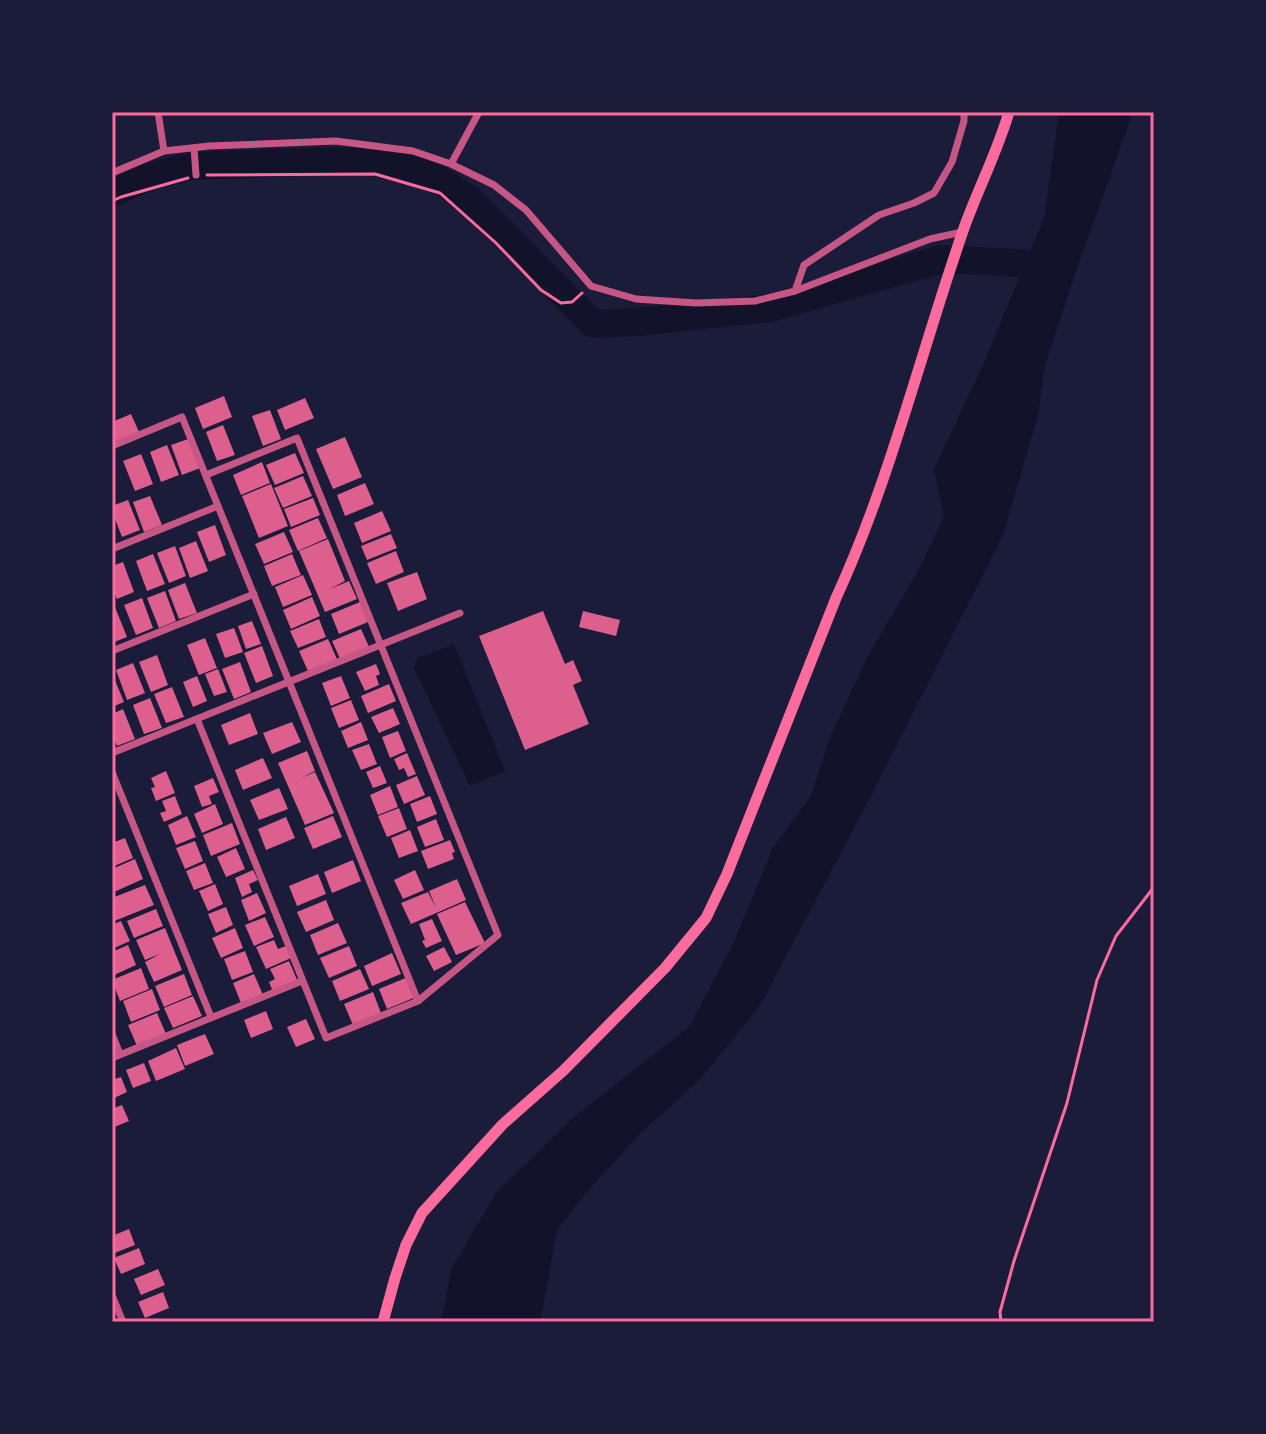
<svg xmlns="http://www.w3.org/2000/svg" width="1266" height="1434" font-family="'Work Sans',sans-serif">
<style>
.water{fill:#12122b}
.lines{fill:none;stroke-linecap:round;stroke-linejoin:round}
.river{stroke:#12122b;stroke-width:28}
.building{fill:#dd5f8e}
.path{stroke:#ff6b9d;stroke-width:3}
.minor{stroke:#c65784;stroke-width:7}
.primary{stroke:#ff6b9d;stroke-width:11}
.neatline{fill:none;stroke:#ff6b9d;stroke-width:3}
</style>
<rect width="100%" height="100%" fill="#1b1b3a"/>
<g class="water">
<path d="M1059,112H1133L1074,277L1045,366L1038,415L1003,535L872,794L759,1007L700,1079L642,1132L589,1189L557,1230L541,1318L538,1322H439L443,1313L451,1270L496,1193L574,1117L689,1027L733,944L773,848L811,796L829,740L867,658L919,569L944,517L934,469L983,365L1044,218Z"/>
<path d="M454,644L505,771L470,786L414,668L417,658Z"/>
</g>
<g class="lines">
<path class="river" d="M112,193L151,176L193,166L335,161L389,163L433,176L469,199L593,324L636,322L770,308L942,259L1054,265"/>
</g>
<g class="building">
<path d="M224,396L232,417L203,429L195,408Z"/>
<path d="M305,398L314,418L285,430L277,410Z"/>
<path d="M270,410L281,439L263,446L252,416Z"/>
<path d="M131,414L140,434L112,446V422Z"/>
<path d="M223,425L235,455L217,461L206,432Z"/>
<path d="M345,437L362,477L333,489L316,449Z"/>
<path d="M188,439L200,468L182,475L171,445Z"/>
<path d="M167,445L179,475L161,482L150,452Z"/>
<path d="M295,453L304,473L275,485L266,465Z"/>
<path d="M141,454L153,484L135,491L123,461Z"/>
<path d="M262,462L270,483L241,495L233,475Z"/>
<path d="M303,476L312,496L283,508L274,488Z"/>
<path d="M365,483L374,504L345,516L337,495Z"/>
<path d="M271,484L288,526L259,538L242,496Z"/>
<path d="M150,496L162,525L144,532L133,502Z"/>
<path d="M313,498L320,515L291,527L284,509Z"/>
<path d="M128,500L140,530L122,537L112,511V506Z"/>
<path d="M382,511L391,531L362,543L354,523Z"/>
<path d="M318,518L327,538L298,551L289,530Z"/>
<path d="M215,525L226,555L209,562L197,532Z"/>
<path d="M284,532L293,552L264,564L255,544Z"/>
<path d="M391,534L397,548L367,560L361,546Z"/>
<path d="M328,539L345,581L330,589L349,581L357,599L325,612L299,551Z"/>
<path d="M196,541L208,571L190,578L179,548Z"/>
<path d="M175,546L186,576L169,583L157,553Z"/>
<path d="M396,551L404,572L376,584L367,563Z"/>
<path d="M153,554L165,584L147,591L136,561Z"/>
<path d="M292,554L301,575L272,586L264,566Z"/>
<path d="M123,562L134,592L117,599L112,587V566Z"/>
<path d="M417,572L427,599L398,611L387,583Z"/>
<path d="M303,575L312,595L283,607L275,587Z"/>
<path d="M185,583L197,613L179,619L168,590Z"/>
<path d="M165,591L176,621L159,628L147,598Z"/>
<path d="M312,597L320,616L291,629L283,610Z"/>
<path d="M142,598L153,628L136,635L124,605Z"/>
<path d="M360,602L368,622L339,634L331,614Z"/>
<path d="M115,607L127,637L112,643V608Z"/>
<path d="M543,611L565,664L573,660L582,681L573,685L589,724L525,750L479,636Z"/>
<path d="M583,611L620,620L616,636L579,627Z"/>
<path d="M319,619L326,637L298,648L290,631Z"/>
<path d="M252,621L261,644L246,649L238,626Z"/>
<path d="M234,628L243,652L225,658L216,634Z"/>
<path d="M361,629L370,649L341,661L332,641Z"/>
<path d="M205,638L217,668L199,675L187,645Z"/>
<path d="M328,639L337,659L308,671L299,651Z"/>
<path d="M262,646L273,676L256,683L244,653Z"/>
<path d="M157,655L168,685L151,692L139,662Z"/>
<path d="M240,662L251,692L234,699L222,669Z"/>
<path d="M133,663L145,693L127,700L116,670Z"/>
<path d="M376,664L380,674L376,676L379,685L365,691L356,672Z"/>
<path d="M218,669L227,692L214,696L205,674Z"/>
<path d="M112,673L124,702L112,707Z"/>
<path d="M197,676L207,701L193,707L183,682Z"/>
<path d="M341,676L350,698L331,706L322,683Z"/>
<path d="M389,684L396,701L368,713L361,696Z"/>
<path d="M172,687L184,717L166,723L154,694Z"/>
<path d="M150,698L162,728L144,734L133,705Z"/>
<path d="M351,700L359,720L339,728L331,708Z"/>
<path d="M393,708L400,724L379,733L371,717Z"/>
<path d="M123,709L135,739L117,746L112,733V714Z"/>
<path d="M250,713L258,734L229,745L221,725Z"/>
<path d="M292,722L301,742L272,754L263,733Z"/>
<path d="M361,722L368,740L348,748L341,731Z"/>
<path d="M398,731L406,751L390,758L382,737Z"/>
<path d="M369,744L377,764L361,770L352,750Z"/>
<path d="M307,751L315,771L301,778L315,772L334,813L305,825L278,763Z"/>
<path d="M407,753L416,774L408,777L404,768L399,770L394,759Z"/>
<path d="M263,758L272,778L243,790L235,770Z"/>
<path d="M380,766L387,783L373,788L366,772Z"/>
<path d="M166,771L175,793L156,801L151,788L155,787L151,778Z"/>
<path d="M417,776L425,795L404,804L396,785Z"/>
<path d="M213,778L219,792L209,796L212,804L202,807L194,786Z"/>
<path d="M390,786L398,807L378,815L370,795Z"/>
<path d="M279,788L288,809L259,820L250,800Z"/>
<path d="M175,796L182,814L164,822L160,813L166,811L162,801Z"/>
<path d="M430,796L437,814L417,822L410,804Z"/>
<path d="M215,804L223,824L202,833L194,814Z"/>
<path d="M399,808L407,829L387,837L378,816Z"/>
<path d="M187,816L196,837L176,845L168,825Z"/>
<path d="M333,816L342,837L313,849L304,828Z"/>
<path d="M286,817L295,838L266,850L258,829Z"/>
<path d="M436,819L444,840L425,847L417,827Z"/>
<path d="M232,823L240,844L211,856L203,835Z"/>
<path d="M410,830L418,851L399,858L391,838Z"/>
<path d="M125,838L133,858L112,867V843Z"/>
<path d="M450,840L455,852L452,853L454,859L428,869L421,851Z"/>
<path d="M195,841L203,861L185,869L176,848Z"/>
<path d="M236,848L245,869L226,877L217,857Z"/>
<path d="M135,859L143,879L114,892L112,886V869Z"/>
<path d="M353,860L361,881L332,893L324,872Z"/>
<path d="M205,863L213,883L194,890L186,871Z"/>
<path d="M253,870L258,880L249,884L252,892L242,897L235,878Z"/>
<path d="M415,870L424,890L403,899L394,880Z"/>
<path d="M318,874L326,894L297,906L289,886Z"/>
<path d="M457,879L466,900L411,924L401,903L428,892L436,908L429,891Z"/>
<path d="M215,884L223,904L208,911L199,891Z"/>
<path d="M145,885L154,905L112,922V898Z"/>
<path d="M257,893L266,913L249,921L241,900Z"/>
<path d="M326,900L334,920L306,932L297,912Z"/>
<path d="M465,902L485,943L456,955L437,914Z"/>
<path d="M226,907L233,925L216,933L208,914Z"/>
<path d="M156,909L163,926L134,938L127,921Z"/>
<path d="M265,917L274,937L254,946L245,925Z"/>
<path d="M432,919L442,941L426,948L422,941L425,940L419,924Z"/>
<path d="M121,921L130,941L112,949V925Z"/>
<path d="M338,923L347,943L318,955L310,935Z"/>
<path d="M165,928L182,970L154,982L145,962L160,954L145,960L136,940Z"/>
<path d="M235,928L243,948L221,958L212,938Z"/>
<path d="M274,940L278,949L286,946L291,958L266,969L256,947Z"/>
<path d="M128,945L136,965L112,976V952Z"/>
<path d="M349,946L357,966L329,978L320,958Z"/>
<path d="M444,947L452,962L434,971L426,956Z"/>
<path d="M245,951L253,972L232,980L224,959Z"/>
<path d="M392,953L401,974L372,986L364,966Z"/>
<path d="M289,961L298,982L273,992L269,982L275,979L270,969Z"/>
<path d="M141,968L149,989L120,1001L112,980Z"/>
<path d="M360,969L369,989L340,1001L332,981Z"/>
<path d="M184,974L192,995L164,1007L155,986Z"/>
<path d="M254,974L263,995L241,1003L233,983Z"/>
<path d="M408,977L416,997L387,1009L379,989Z"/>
<path d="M152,989L160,1010L131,1022L123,1001Z"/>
<path d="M373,992L381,1013L353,1025L344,1004Z"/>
<path d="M193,996L202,1016L173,1028L164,1008Z"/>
<path d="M266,1011L273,1029L251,1038L244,1020Z"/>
<path d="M157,1013L166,1034L137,1046L128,1025Z"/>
<path d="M306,1019L315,1039L296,1047L287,1027Z"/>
<path d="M205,1034L214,1054L185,1066L177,1045Z"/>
<path d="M176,1048L185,1069L156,1081L148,1061Z"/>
<path d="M144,1063L151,1081L133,1088L126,1070Z"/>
<path d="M121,1077L127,1092L112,1099V1080Z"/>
<path d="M122,1105L129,1121L112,1128V1109Z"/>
<path d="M129,1229L135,1245L112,1254V1236Z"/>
<path d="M139,1248L145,1264L121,1274L114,1258Z"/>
<path d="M158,1269L165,1285L141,1295L134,1279Z"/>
<path d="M163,1292L169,1308L145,1318L138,1302Z"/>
</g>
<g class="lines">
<g class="path">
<path d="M207,175L375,174L440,193L496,243L541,290L561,303L572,302L582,293"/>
<path d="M112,201L121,197L188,178"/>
<path d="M1001,1322L1000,1312L1014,1261L1067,1103L1097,980L1116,936L1154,887"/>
</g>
<g class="minor">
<path d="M158,112L164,151"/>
<path d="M194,148L196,175"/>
<path d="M451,164L479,112"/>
<path d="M112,173L164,151L209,146L336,141L413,151L451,164L494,185L526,210L591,286L636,299L696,303L755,301L795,291L930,239L962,232"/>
<path d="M795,291L804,265L879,215L914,203L934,193L952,162L964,121V112"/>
<path d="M112,446L182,417L418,1001"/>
<path d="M112,549L218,506"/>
<path d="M112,651L254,594"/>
<path d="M197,719L326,1038L418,1001L498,935L297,438L206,475"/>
<path d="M112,753L460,613"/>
<path d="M112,772L211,1017"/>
<path d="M112,1034L120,1054"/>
<path d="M112,1058L302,981"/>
<path d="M112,1295L123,1322"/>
</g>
<path class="primary" d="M383,1322L395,1278L406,1245L422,1213L503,1124L563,1071L665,968L706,918L727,874L836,598C890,481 921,352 963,231C977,191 997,153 1009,112"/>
</g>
<rect width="1266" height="1434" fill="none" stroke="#1b1b3a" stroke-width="228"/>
<rect x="114" y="114" width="1038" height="1206" class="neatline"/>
</svg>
